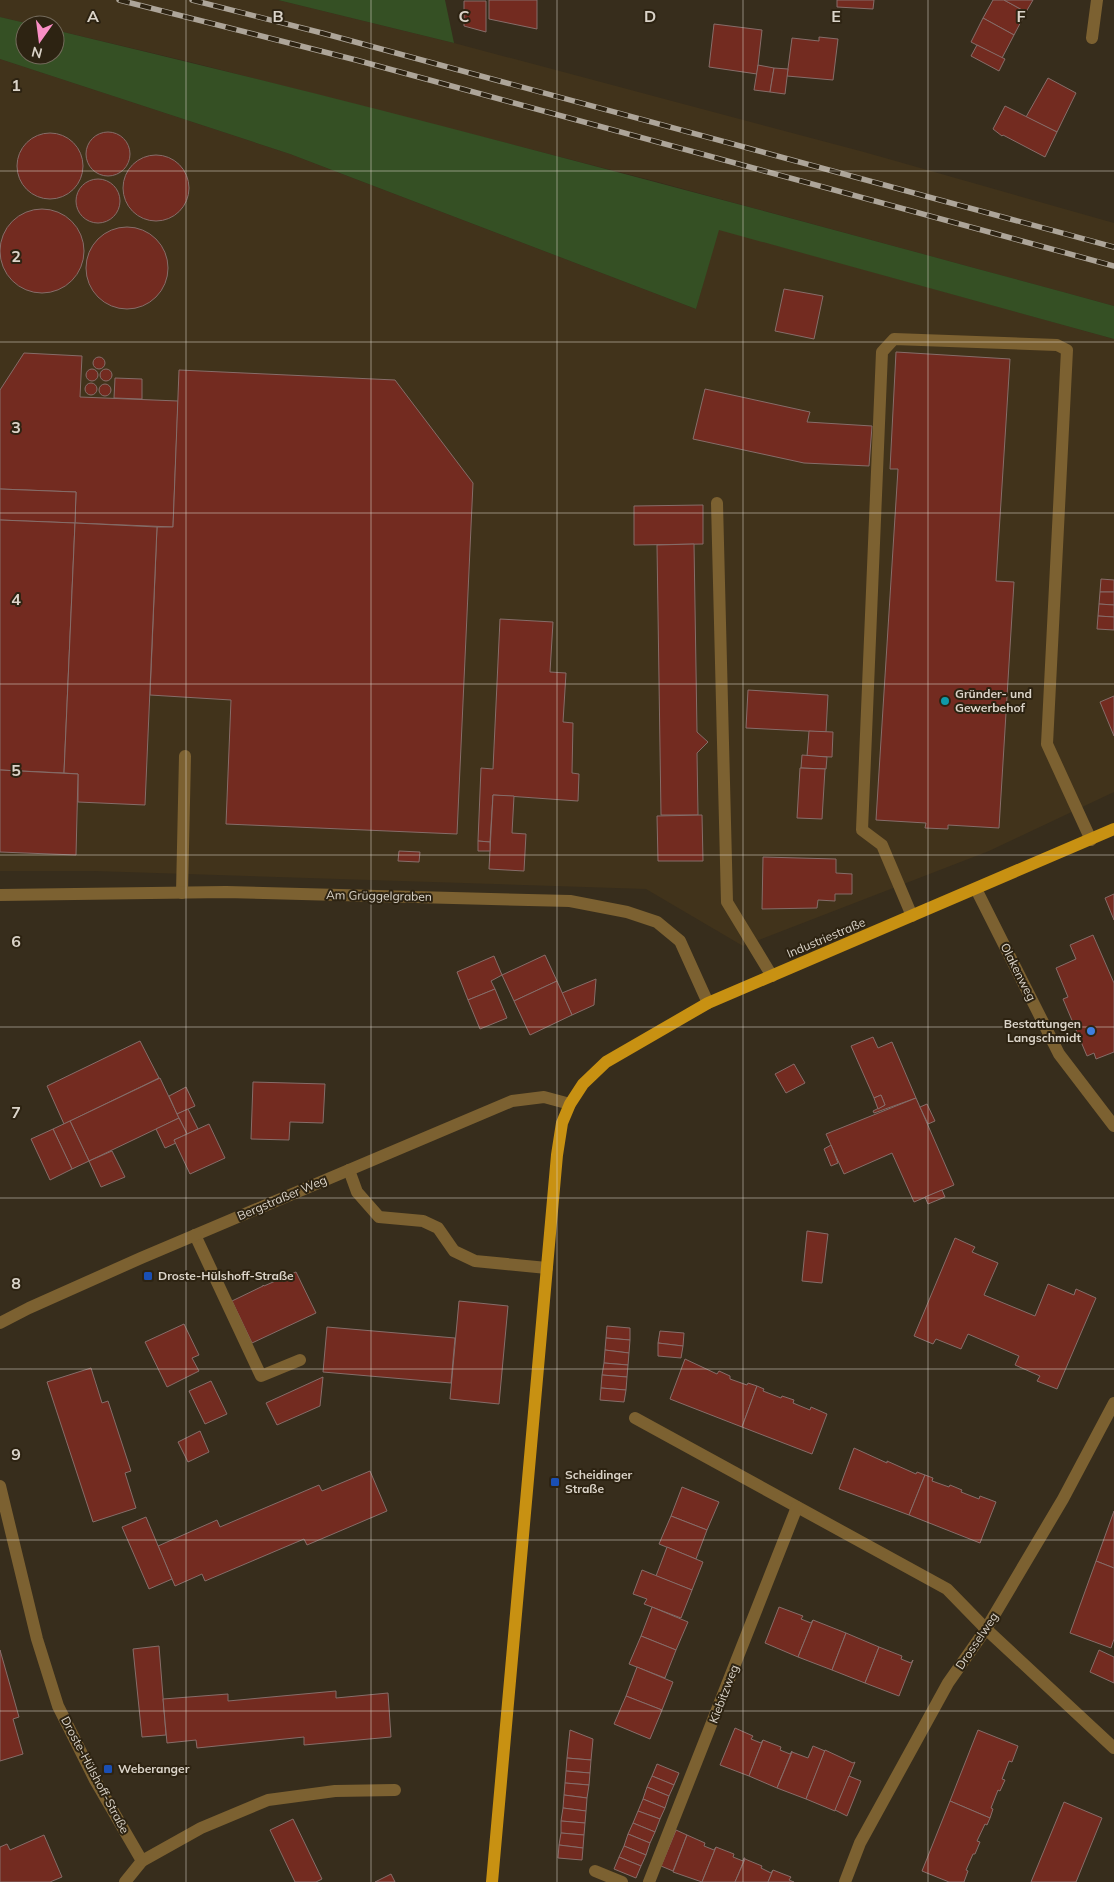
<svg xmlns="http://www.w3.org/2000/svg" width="1114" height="1882" font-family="Mulish,sans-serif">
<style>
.built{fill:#41331b}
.green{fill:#355024}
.building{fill:#732b20;stroke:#866d69}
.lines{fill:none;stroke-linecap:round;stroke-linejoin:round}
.minor{stroke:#7c6131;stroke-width:12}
.major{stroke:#c89112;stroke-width:12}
.rail-casing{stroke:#ada599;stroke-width:5.5}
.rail{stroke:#2d2312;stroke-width:4;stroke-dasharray:11;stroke-linecap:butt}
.grid{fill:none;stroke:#dbd4c9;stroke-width:1;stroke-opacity:0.55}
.culture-dot{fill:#0f9aa8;stroke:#2d2312;stroke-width:2}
.shop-dot{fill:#3f7fe0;stroke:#2d2312;stroke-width:2}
.transit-dot{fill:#1a4fb4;stroke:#2d2312;stroke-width:2}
.labels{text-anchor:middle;stroke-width:4;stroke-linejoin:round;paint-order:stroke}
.poi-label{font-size:12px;font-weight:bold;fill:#dbd4c9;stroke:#2d2312;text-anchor:start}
.street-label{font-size:12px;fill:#dbd4c9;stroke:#2d2312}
.grid-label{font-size:16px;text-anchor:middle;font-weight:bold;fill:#dbd4c9;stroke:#2d2312;stroke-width:4;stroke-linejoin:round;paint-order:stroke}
</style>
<rect width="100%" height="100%" fill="#372d1c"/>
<g class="built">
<path d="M0,0H278L454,43L864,152L1114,223V306L654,181L190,62L55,30V25H34L0,17Z"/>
<path d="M0,59L290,154L696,309L718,229L1114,339V792L989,851L743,946L646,889L94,871H0Z"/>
</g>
<g class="green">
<path d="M278,0H445L454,43Z"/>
<path d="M0,17L34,25H25V55H55V30C410,114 762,210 1114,306V339L719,230L696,309L290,154L0,59Z"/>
</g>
<g class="building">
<path d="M489,0H537V29L489,19Z"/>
<path d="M837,0H874L873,9L837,7Z"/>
<path d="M993,0H1004L1026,12L1014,35L983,18Z"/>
<path d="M1004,0H1033L1026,12Z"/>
<path d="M464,1H486V32L464,26Z"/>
<path d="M983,18L1014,35L1002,58L971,42Z"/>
<path d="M714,24L762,30L757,74L709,67Z"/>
<path d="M819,37L838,39L833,80L787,76L792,38L819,41Z"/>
<path d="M977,45L1005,59L999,71L971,56Z"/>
<path d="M758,65L774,68L770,92L754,90Z"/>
<path d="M774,68L788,69L785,94L770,92Z"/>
<path d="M1048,78L1076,93L1057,132L1026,117Z"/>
<path d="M1005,106L1057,132L1045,157L1003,135L1002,136L993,129Z"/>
<circle cx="108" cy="154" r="22"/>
<circle cx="50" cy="166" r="33"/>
<circle cx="156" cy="188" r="33"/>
<circle cx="98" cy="201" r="22"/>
<circle cx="42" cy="251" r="42"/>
<circle cx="127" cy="268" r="41"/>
<path d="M784,289L823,296L814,339L775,331Z"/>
<path d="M896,352L1010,359L996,581L1014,582L999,828L948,825V829L925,828L926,823L876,820L898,469H890Z"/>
<path d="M24,353L82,356L80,397L178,401L173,527L75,523L76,492L0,489V390Z"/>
<circle cx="99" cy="363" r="6"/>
<circle cx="92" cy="375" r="6"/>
<circle cx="106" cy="375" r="6"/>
<path d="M179,370L395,380L473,483L457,834L226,824L231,700L150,695L157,527H173Z"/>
<path d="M115,378L142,379V399L114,398Z"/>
<circle cx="91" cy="389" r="6"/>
<circle cx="105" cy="390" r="6"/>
<path d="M705,389L810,412L807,422L872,426L869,466L804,463L693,439Z"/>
<path d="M0,489L76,492L75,523L0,520Z"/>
<path d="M703,505V544L634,545V506Z"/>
<path d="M0,520L75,523L64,773L0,770Z"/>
<path d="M75,523L157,527L145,805L78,802V774L64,773Z"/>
<path d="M694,544L697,732L708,742L697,753L698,815H661L657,545Z"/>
<path d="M1101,579L1114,580V592H1100Z"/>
<path d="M1100,592H1114V605L1099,604Z"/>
<path d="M1099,604L1114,605V617L1098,616Z"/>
<path d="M1098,616L1114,617V630L1097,629Z"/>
<path d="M500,619L553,622L550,672L566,673L563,722L573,723L572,773L579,774L578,801L493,795L490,842L478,841L481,768L493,769Z"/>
<path d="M748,690L828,695L826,732L746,728Z"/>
<path d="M1114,696V736L1100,702Z"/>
<path d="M809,731L833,732L832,757L807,756Z"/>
<path d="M802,755L827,757L826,769L801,768Z"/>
<path d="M800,768L825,769L822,819L797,818Z"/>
<path d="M0,770L78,774L76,855L0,852Z"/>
<path d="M493,795L514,796L512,833L526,834L524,871L489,869Z"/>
<path d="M702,815L703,861H658L657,816Z"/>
<path d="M478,841L490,842V851H478Z"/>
<path d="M399,851L420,852L419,862L398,861Z"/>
<path d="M763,857L836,859V873L852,874V894H835V901L818,900L817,908L762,909Z"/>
<path d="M1114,894V920L1105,898Z"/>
<path d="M1093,935L1114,983V1052L1096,1059L1094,1053L1087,1056L1063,999L1068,997L1056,968L1076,959L1070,945Z"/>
<path d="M545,955L557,981L514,1001L502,975Z"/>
<path d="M494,956L502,975L491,981L495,989L468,1000L457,972Z"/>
<path d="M596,979L594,1005L572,1015L562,993Z"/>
<path d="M557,981L572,1015L530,1035L514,1001Z"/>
<path d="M495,989L507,1018L480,1029L468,1000Z"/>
<path d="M873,1037L878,1048L892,1042L916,1098L874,1113L873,1111L885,1105L881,1095L874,1098L851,1046Z"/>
<path d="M140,1041L159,1078L64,1124L47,1086Z"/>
<path d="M794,1064L805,1083L786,1093L775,1074Z"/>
<path d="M160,1078L179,1118L89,1161L70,1121Z"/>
<path d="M253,1082L325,1084L323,1123L290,1122L289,1140L251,1139Z"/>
<path d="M186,1087L195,1106L177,1114L169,1096Z"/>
<path d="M881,1095L885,1105L878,1109L874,1098Z"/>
<path d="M916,1098L954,1185L914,1202L892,1153L844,1174L826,1134Z"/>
<path d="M927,1104L935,1121L928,1124L920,1107Z"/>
<path d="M188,1109L198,1129L187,1134L177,1114Z"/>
<path d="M179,1118L187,1134L174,1140L176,1143L165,1148L156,1129Z"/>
<path d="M70,1121L89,1161L72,1169L53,1129Z"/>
<path d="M209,1124L225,1158L190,1174L174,1140Z"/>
<path d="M53,1129L72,1169L50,1180L31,1139Z"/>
<path d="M831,1145L838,1163L831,1166L824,1149Z"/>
<path d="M112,1151L125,1177L101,1187L89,1161Z"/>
<path d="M942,1190L945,1197L928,1204L925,1197Z"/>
<path d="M807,1231L828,1234L822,1283L802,1281Z"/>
<path d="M955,1238L975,1247L972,1252L998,1263L984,1295L1035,1316L1048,1284L1074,1295L1076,1289L1096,1298L1057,1389L1037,1381L1040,1376L1015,1365L1019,1356L968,1334L961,1349L936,1339L933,1344L914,1336Z"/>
<path d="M296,1272L316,1313L252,1343L232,1301L263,1286V1285L264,1286Z"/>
<path d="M459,1301L508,1306L499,1404L450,1399Z"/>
<path d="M184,1324L199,1355L192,1358L199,1371L167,1387L145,1342Z"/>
<path d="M607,1326L630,1328V1340L606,1338Z"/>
<path d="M327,1327L455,1338L451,1383L323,1372Z"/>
<path d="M660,1331L684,1333L683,1346L658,1343Z"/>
<path d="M606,1338L630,1340L629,1353L605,1350Z"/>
<path d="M658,1343L683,1346L681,1358L658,1356Z"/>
<path d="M605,1350L629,1353L628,1365L604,1363Z"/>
<path d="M685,1359L717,1374L719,1371L730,1376V1379L747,1385L748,1383L757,1386L742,1427L670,1399Z"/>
<path d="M604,1363L628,1365L627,1377L602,1375Z"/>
<path d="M91,1368L102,1403L108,1401L131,1471L125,1473L136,1508L93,1522L47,1382Z"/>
<path d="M602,1375L627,1377L626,1390L601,1388Z"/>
<path d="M323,1377L320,1406L277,1425L266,1403Z"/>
<path d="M211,1381L227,1414L205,1424L189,1391Z"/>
<path d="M757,1386L764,1389L763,1391L781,1398L782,1396L794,1400L793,1403L810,1410L811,1407L827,1414L812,1454L742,1427Z"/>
<path d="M601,1388L626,1390L624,1402L600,1400Z"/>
<path d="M200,1431L209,1452L188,1462L178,1442Z"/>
<path d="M854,1448L887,1463V1461L916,1474L917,1472L925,1475L909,1515L839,1489Z"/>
<path d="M370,1471L387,1511L307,1545L304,1539L205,1581L202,1574L175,1586L158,1546L217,1520L220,1527L319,1485L322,1491Z"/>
<path d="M925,1475L933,1478L932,1481L949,1487L950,1485L962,1490L961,1492L979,1499L980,1496L996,1502L980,1543L909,1515Z"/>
<path d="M682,1487L719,1502L707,1530L671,1516Z"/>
<path d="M1114,1511V1568L1096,1561Z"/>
<path d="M671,1516L707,1530L696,1559L659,1544Z"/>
<path d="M146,1517L172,1579L149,1589L122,1527Z"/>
<path d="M667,1547L703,1562L692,1590L656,1576Z"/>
<path d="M1096,1561L1114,1568V1639L1111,1648L1070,1633Z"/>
<path d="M642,1570L692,1590L681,1618L644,1604L647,1599L633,1594Z"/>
<path d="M652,1607L688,1622L676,1650L641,1636Z"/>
<path d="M779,1607L803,1616L801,1619L811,1623L813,1620L798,1657L765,1643Z"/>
<path d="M813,1620L846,1633L832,1670L798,1657Z"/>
<path d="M846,1633L879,1647L865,1683L832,1670Z"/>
<path d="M641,1636L676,1650L665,1678L629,1664Z"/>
<path d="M159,1646L166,1735L142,1737L133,1649Z"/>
<path d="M879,1647L902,1656L901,1659L911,1663L913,1660L899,1696L865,1683Z"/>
<path d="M0,1650L19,1717L13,1719L23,1754L0,1761Z"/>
<path d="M1099,1650L1114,1657V1683L1090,1672Z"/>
<path d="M637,1667L673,1682L662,1710L626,1696Z"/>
<path d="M336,1691V1698L388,1693L391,1737L304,1745V1737L197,1748L196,1740L167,1743L163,1699L228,1694V1701Z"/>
<path d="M626,1696L662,1710L650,1739L614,1724Z"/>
<path d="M735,1728L753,1736L751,1739L761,1743L763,1740L749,1776L720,1765Z"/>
<path d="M570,1730L593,1739L591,1760L567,1758Z"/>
<path d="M978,1730L1018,1746L1012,1762L1009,1761L1002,1779L1005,1780L1000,1791L998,1790L991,1808L993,1809L990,1818L950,1801Z"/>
<path d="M763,1740L781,1747L780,1750L790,1754L792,1751L777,1788L749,1776Z"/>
<path d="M813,1746L825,1751L806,1799L777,1788L792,1752L808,1758Z"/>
<path d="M825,1750L853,1763L855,1762L835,1811L806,1799Z"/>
<path d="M567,1758L591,1760L590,1773L566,1771Z"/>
<path d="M657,1764L679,1773L674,1785L652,1776Z"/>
<path d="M566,1771L590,1773L589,1785L565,1783Z"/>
<path d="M652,1776L674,1785L669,1796L647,1787Z"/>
<path d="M849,1776L861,1781L847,1816L835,1810Z"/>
<path d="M565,1783L589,1785L587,1798L564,1795Z"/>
<path d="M647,1787L669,1796L665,1808L643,1799Z"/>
<path d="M564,1795L587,1798L586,1811L563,1808Z"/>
<path d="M643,1799L665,1808L660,1819L638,1811Z"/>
<path d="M950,1801L990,1818L987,1825L985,1824L977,1841L980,1842L975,1854H973L966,1870L968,1871L964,1882H949L922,1871Z"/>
<path d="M1064,1802L1102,1818L1076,1882H1031Z"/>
<path d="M563,1808L586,1811L585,1823L561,1821Z"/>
<path d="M638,1811L660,1819L655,1832L633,1823Z"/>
<path d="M293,1819L322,1879L316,1882H295L270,1830Z"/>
<path d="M561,1821L585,1823L584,1835L561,1833Z"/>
<path d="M633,1823L655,1832L650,1843L628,1834Z"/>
<path d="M676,1830L687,1835L673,1871L661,1866Z"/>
<path d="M561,1833L584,1835L583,1848L559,1845Z"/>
<path d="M628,1834L650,1843L646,1855L624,1846Z"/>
<path d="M44,1835L62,1877L50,1882H0V1847L7,1844L10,1850Z"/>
<path d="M687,1835L705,1843L704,1846L714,1850L716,1847L702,1882L673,1872Z"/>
<path d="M559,1845L583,1848L582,1860L558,1858Z"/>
<path d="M624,1846L646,1855L641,1866L619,1857Z"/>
<path d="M716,1847L734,1854L733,1857L743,1861L744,1858H745L735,1882H702Z"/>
<path d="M619,1857L641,1866L636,1878L614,1869Z"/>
<path d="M745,1859L762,1866L761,1868L771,1873L773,1870L768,1882H735Z"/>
<path d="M773,1870L791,1877L789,1880L794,1882H768Z"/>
<path d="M391,1874L395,1882H375Z"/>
</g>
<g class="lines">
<g class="minor">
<path d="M1092,38L1097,0"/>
<path d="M717,503L727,902L772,976"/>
<path d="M976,889L1059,1054L1114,1126"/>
<path d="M182,893L185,756"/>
<path d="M0,895L226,892L570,901L627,912L657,922L680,941L708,1003"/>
<path d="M912,916L882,845L862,830L882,352L894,339L1057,345L1067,350L1047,744L1091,840"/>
<path d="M349,1170L357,1192L379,1217L423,1221L438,1228L454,1251L475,1261L547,1268"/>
<path d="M195,1235L261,1376L300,1360"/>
<path d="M0,1323L29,1308L141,1258L512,1101L544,1097L570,1104"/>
<path d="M635,1418L947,1589L986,1629L1114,1748"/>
<path d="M0,1486L37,1639L58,1706L95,1780L142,1861L125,1882"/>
<path d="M142,1861L201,1828L268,1800L335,1791L395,1790"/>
<path d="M595,1871L622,1882"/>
<path d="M649,1882L797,1507"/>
<path d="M845,1882L860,1843L948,1683L986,1629L1063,1499L1114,1403"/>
</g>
<path class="major" d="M492,1882L557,1155L562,1123L570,1104L583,1084L606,1062L708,1003L1114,829"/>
<defs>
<g id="rail">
<path d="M119,0L356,60L1114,266"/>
<path d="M192,0L322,33L1114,247"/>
</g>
</defs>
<use href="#rail" class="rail-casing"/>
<use href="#rail" class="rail"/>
</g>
<path class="grid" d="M186,0V1882M371,0V1882M557,0V1882M743,0V1882M928,0V1882M0,171H1114M0,342H1114M0,513H1114M0,684H1114M0,855H1114M0,1027H1114M0,1198H1114M0,1369H1114M0,1540H1114M0,1711H1114"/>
<circle class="culture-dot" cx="945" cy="701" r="5"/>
<circle class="shop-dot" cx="1091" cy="1031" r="5"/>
<g class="transit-dot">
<rect x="143" y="1271" width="10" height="10" rx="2.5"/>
<rect x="550" y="1477" width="10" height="10" rx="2.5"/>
<rect x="103" y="1764" width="10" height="10" rx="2.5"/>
</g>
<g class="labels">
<g class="poi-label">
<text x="955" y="698">Gründer- und<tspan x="955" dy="14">Gewerbehof</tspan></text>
<text x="1081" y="1028" text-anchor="end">Bestattungen<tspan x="1081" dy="14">Langschmidt</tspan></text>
<text x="158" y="1280">Droste-Hülshoff-Straße</text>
<text x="565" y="1479">Scheidinger<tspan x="565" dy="14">Straße</tspan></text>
<text x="118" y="1773">Weberanger</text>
</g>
<g class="street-label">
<text transform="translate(379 896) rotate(1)" y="4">Am Grüggelgraben</text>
<text transform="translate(826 938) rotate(-23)" y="4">Industriestraße</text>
<text transform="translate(1018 972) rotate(63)" y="4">Olakenweg</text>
<text transform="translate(282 1198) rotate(-23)" y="4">Bergstraßer Weg</text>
<text transform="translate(977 1641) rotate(-56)" y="4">Drosselweg</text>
<text transform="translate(724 1694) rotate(-69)" y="4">Kiebitzweg</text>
<text transform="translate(95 1775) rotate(62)" y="4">Droste-Hülshoff-Straße</text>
</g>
</g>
<g class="grid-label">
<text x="93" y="22">A</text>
<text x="278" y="22">B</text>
<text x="464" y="22">C</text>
<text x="650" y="22">D</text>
<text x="836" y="22">E</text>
<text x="1021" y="22">F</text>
<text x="16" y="91">1</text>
<text x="16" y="262">2</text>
<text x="16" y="433">3</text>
<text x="16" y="605">4</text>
<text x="16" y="776">5</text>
<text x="16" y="947">6</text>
<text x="16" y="1118">7</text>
<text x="16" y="1289">8</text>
<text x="16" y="1460">9</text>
</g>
<g transform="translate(40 40) rotate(194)"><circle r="24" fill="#2d2312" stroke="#736a5b"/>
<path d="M0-4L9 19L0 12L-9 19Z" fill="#fa8fc6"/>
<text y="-8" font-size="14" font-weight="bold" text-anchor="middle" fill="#dbd4c9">N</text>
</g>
</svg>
